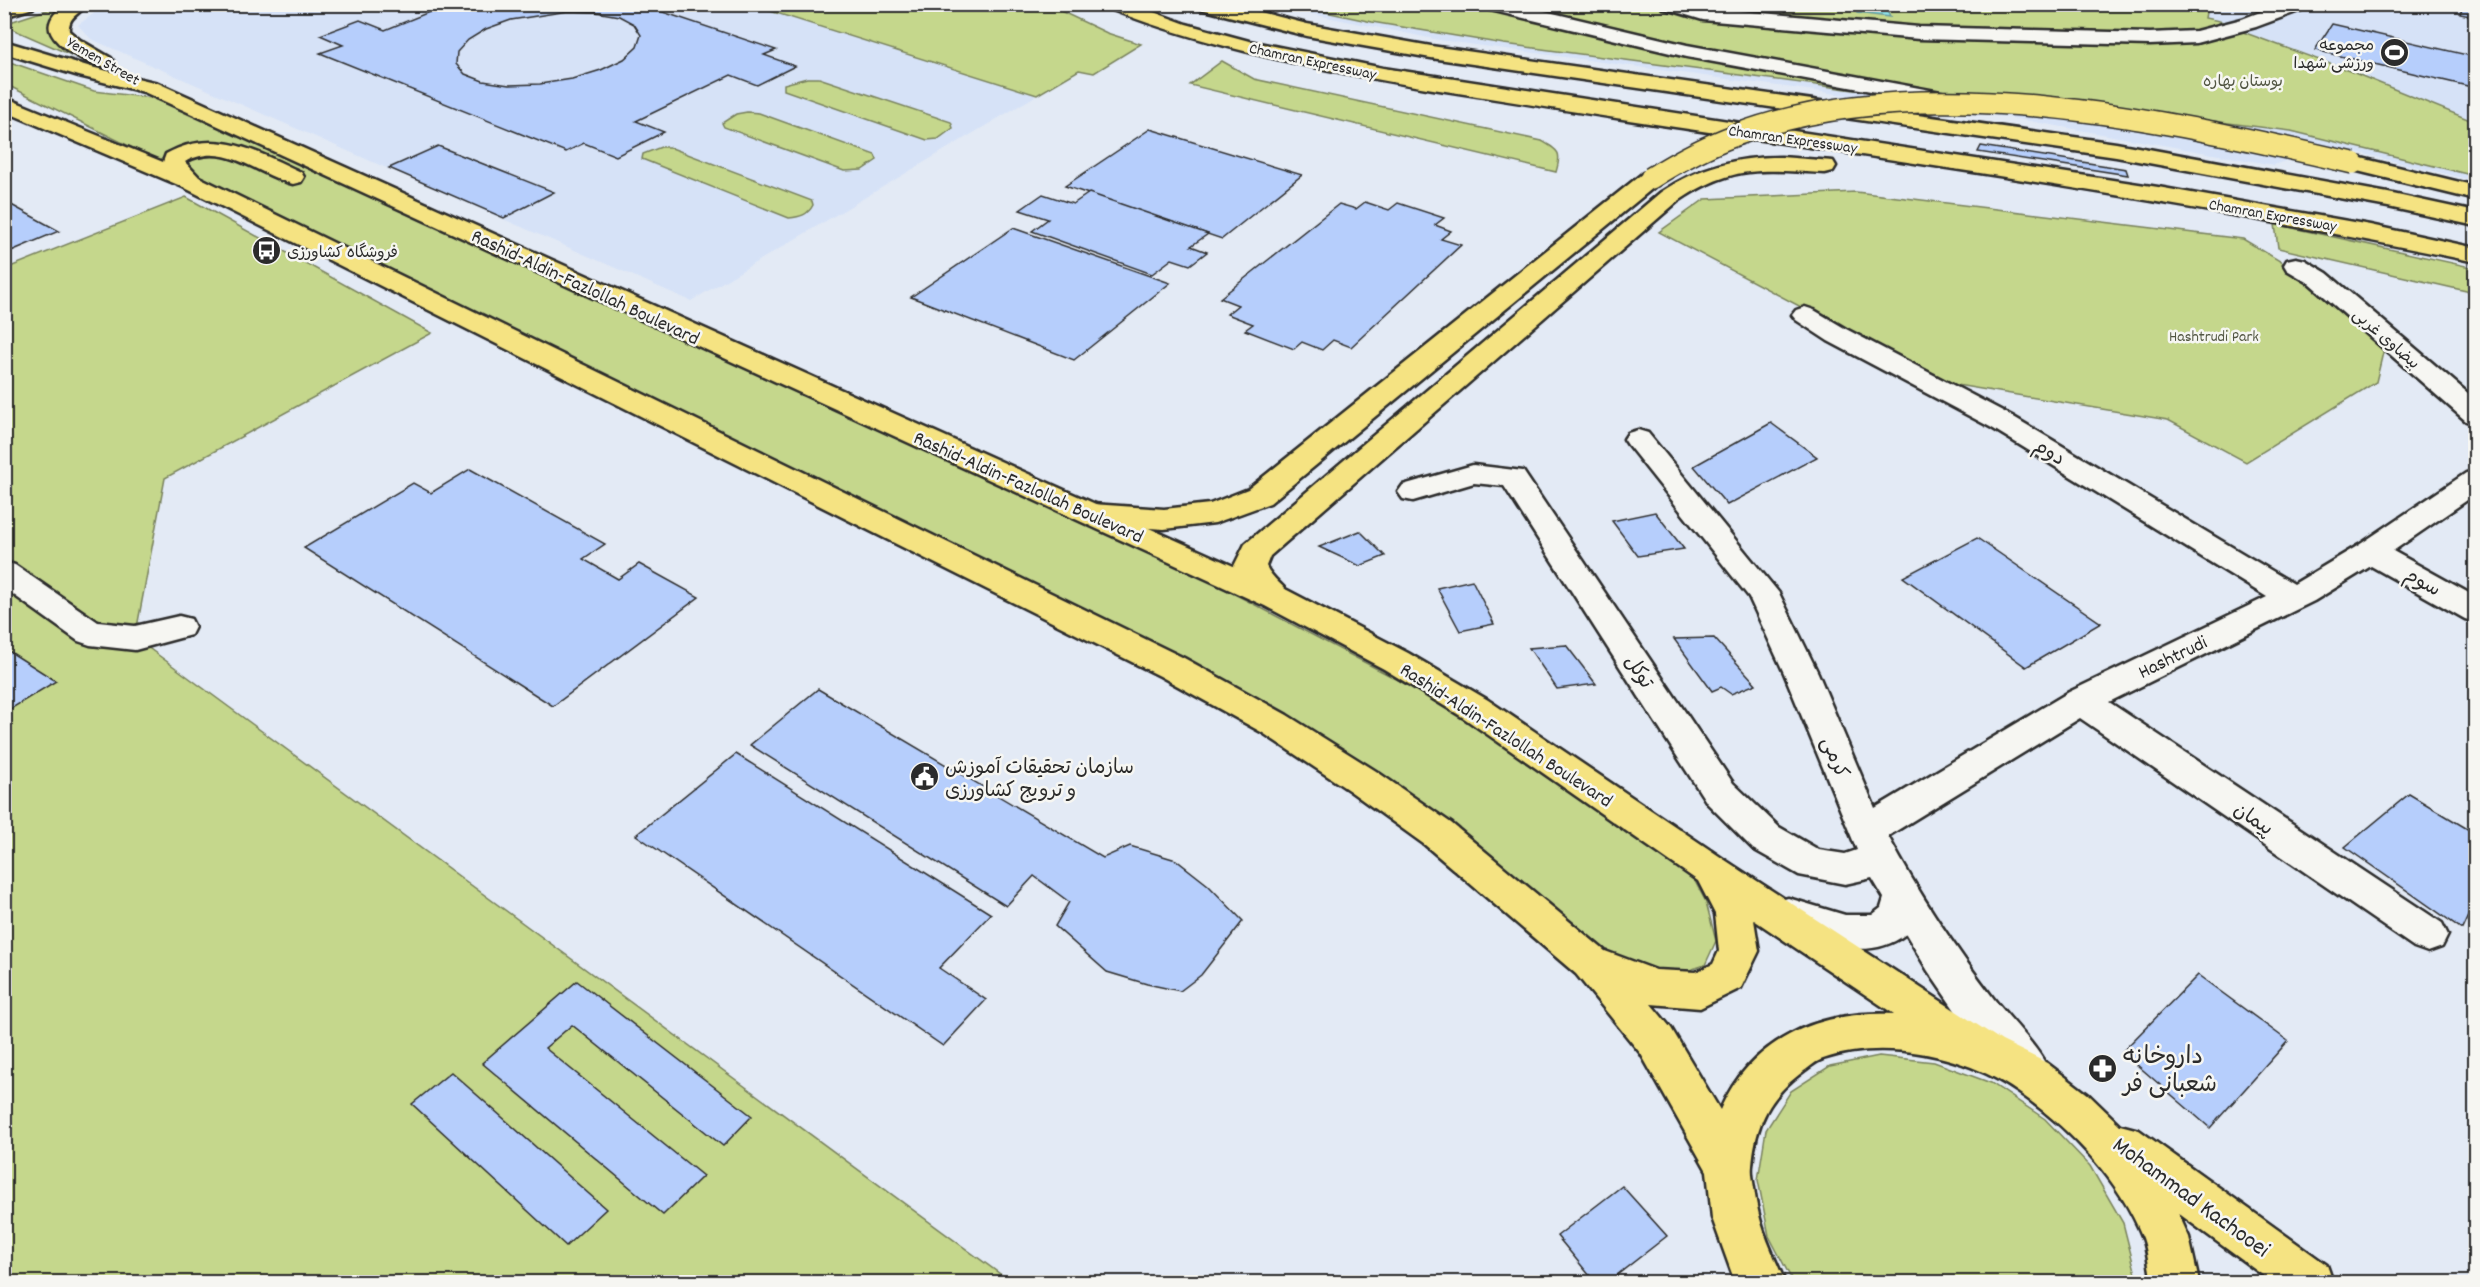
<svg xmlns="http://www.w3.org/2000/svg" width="2480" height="1287" font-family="Dekko,'Playpen Sans Arabic',sans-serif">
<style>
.built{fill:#d6e2f7}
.green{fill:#c5d78c;stroke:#78815c;stroke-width:1.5}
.water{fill:#8fe0e8;stroke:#67989c;stroke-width:1.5}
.building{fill:#b6cefc;stroke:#2b2b2b;stroke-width:1.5;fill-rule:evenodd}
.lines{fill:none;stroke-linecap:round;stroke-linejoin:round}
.minor-casing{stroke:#2b2b2b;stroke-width:5}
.major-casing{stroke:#2b2b2b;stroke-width:5}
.highway-casing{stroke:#2b2b2b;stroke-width:5}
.minor{fill:#f6f6f2;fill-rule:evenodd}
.major{fill:#f5e382;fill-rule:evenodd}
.highway{fill:#f5e382;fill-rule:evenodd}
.highway-bridge-casing{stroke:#2b2b2b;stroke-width:24;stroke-linecap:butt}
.highway-bridge{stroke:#f5e382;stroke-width:21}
.labels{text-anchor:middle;stroke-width:5;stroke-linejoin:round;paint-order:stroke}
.far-poi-label{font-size:16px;fill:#2b2b2b;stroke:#f6f6f2;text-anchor:end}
.far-street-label{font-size:16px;fill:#2b2b2b;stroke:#f6f6f2}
.far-park-label{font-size:16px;fill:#525643;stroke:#f6f6f2}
.street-label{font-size:20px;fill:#2b2b2b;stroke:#f6f6f2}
.poi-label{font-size:20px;fill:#2b2b2b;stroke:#f6f6f2;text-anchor:start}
.near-poi-label{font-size:24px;fill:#2b2b2b;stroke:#f6f6f2;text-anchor:start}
.near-street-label{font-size:24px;fill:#2b2b2b;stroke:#f6f6f2}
</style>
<rect width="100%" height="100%" fill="#e3eaf5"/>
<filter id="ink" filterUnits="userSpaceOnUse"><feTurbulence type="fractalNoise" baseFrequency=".0167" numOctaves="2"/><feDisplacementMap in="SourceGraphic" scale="12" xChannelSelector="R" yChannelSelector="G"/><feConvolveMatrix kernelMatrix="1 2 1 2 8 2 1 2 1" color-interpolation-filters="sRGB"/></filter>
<g filter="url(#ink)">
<g class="built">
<path d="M107,4H1048L1107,33L1141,44L1094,73L1079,70L691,301L91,39L78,25Z"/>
<path d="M1268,5H2475V181L2327,145L2274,165L2013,118L1439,40Z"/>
</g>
<g class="green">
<path d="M1656,4L1678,13L1697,17L2206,40L2243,32L2352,72L2475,122V176L2291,131L2018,96L1854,90L1504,44L1372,22L1293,5Z"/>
<path d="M2205,4L2207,7L2205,18L2229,23L2211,35L1912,30L1699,10L1677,5Z"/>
<path d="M62,5H70C27,29 58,45 85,61L5,26L4,24Z"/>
<path d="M751,5H1048L1107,33L1141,44L1094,73L1079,70L1037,95Z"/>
<path d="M4,60L94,91L152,98L219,123L1158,554L1446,705L1691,874L1706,902L1716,941L1705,965L1668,977L1598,950L1340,751L5,84Z"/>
<path d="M1222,61L1254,79L1542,141C1559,151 1562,152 1556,172L1190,85Z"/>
<path d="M807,78H819L951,122L953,128L938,139L927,140L784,90V84Z"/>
<path d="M747,112L759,113L875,155L877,160L862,170L844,171L724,127L722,123L736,114Z"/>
<path d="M661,147H669L812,201L813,205C808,215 800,217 789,218L642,159L643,154Z"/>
<path d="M1856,192L2243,239L2300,273L2385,344L2376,382L2246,462L2168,420L1945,383L1659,232L1705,199Z"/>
<path d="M186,197L432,333L165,478L135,638L1011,1282H5V269Z"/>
<path d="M2275,224L2475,268V293L2278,248Z"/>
<path d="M1879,1056L1934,1062L1991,1083L2045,1119L2090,1166L2123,1223L2138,1282H1793L1769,1236L1758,1180L1766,1130L1791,1091L1830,1066Z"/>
</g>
<path class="water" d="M1852,5H1884L1890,17L1857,13Z"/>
<g class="building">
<path d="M449,4H639L776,50L764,55L795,66L757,85L731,75L636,121L664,132L616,156L584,143L566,152L320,53L343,45L320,35L360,20L385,30ZM568,11L596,12L619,16L634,24L641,35L637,47L624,59L601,70L572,79L540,84L509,85L483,81L465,74L456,64L457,52L468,40L486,29L511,20Z"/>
<path d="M2445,4H2476V17L2460,14L2462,8Z"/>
<path d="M2332,24L2476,57V88L2315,50Z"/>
<path d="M1150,129L1302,175L1222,239L1065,186Z"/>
<path d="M438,146L554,192L504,218L389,168Z"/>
<path d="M1981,146L2126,169L2128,175L1978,152Z"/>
<path d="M1089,193L1208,234L1191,246L1207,252L1190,265L1172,259L1152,274L1032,231L1048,219L1020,210L1043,194L1073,204Z"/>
<path d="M4,201L59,231L4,254Z"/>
<path d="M1365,202L1389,210L1398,203L1444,218L1435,225L1451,231L1441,239L1461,245L1351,347L1333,340L1322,350L1302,342L1294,349L1245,330L1253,324L1227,314L1238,305L1220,298L1339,204L1356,209Z"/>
<path d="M1013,228L1170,283L1074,360L911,297Z"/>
<path d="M1771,423L1817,457L1727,505L1694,466Z"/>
<path d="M470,469L605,544L583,559L618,579L639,564L699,597L553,706L304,548L413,483L431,493Z"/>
<path d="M1655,512L1684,549L1638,556L1612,521Z"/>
<path d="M1360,531L1385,556L1360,566L1319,547Z"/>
<path d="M1977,538L2101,623L2026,667L1903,577Z"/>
<path d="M1472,580L1494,624L1460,631L1437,588Z"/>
<path d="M1714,638L1756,684L1731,694L1721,687L1712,691L1674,639Z"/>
<path d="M1566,645L1596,684L1557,689L1529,648Z"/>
<path d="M4,648L56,681L4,713Z"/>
<path d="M818,689L1103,858L1130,846L1176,860L1208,885L1243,921L1201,975L1180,991L1147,984L1107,972L1055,926L1069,902L1034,876L1006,906L750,745Z"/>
<path d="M736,754L991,914L939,968L986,1000L943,1046L636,835Z"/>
<path d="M2409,794L2476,834V899L2462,929L2345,847Z"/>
<path d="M2198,975L2288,1041L2210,1128L2122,1052Z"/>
<path d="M577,981L752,1116L723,1146L572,1025L545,1048L703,1176L663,1215L482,1063Z"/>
<path d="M451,1072L606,1209L566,1246L412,1104Z"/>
<path d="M1622,1186L1667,1236L1608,1282H1595L1557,1236Z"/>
</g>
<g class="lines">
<defs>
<g id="minor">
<path d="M1480,4H1515L1687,45L1957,95L1964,97L1967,101L1964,105L1957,107L1687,57L1482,8Z"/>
<path d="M1661,4H1691L1705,8L1919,27L2150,33L2196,31L2242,19L2281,4H2309L2307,8L2256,27L2196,43L2150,45L1919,39L1703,20L1663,8Z"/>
<path d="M2296,258L2305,260L2327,273L2476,400V423L2466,421L2309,283L2287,270L2284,265L2287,260Z"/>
<path d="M1805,307L1814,310L1846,329L2012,416L2294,584L2359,545L2466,473L2476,471V494L2393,551L2476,597V622L2465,619L2371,566L2314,601L2109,702L2442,923L2448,935L2442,947L2428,952L2414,947L2080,718L1888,836C1918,893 1955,948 1994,999C2014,1024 2039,1047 2052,1076L2046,1090L2031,1095L2016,1090L1965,1025L1928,971L1906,934C1865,965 1817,940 1774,926L1768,914L1774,902L1788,898L1845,915H1872L1881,908L1884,898L1872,878L1845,884L1799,875L1753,849L1707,803L1504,486L1474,483L1413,501L1403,499L1398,492L1403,485L1473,465L1523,471L1733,783L1779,827L1819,850L1845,854L1857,850L1784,673L1749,597L1628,445L1624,439L1628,433L1638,430L1648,433L1779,593L1818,673L1875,808L2069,692L2267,597L1992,428L1828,341L1796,320L1792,315L1796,310Z"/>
<path d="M4,562L15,565L98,622L135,626L179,616L191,619L195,627L191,635L135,650L90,645L78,641L4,588Z"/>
</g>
<g id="major">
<path d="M35,4L33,8L4,17V5Z"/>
<path d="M65,4H87C79,15 68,16 69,31L80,40L111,58L114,62L111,66C95,70 44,43 50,23C52,15 59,9 65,4Z"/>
<path d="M4,41L91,67L158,83L1287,590L1408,653L1488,700L1725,860L2002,1041L2047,1063L2089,1095L2120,1125L2139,1130L2327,1265L2333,1282H2272L2178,1213L2189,1237L2199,1282H2152C2149,1268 2148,1252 2143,1238C2119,1179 2070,1128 2018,1092C1965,1055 1885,1038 1823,1059C1816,1061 1810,1067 1804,1071C1770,1095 1755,1124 1752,1166C1751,1173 1753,1181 1754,1188C1759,1227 1770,1247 1785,1282H1735L1712,1218L1707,1171L1641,1054L1576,974L1425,845L1350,791L1263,733L1160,676L183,187L4,111V97L163,162L166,154C215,127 255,151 301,172L304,177L301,182L293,184C257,175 224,140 185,162L199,177L1184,658L1287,715L1376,771L1451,823L1605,951L1656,970L1696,972L1713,964L1719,951L1715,914L1698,881L1464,718L1384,669L1265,606L144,92L79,76L4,53ZM1754,920L1894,1014C1820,1010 1751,1039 1720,1110L1671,1028L1651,1004L1700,1008L1741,988L1759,951Z"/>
</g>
<g id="highway">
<path d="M1105,4H1132L1186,24L1249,41L1383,68L2158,187L2370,225L2476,248V262C2210,206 1943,167 1675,127C1594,115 1513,102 1433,89C1322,70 1212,49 1107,8Z"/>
<path d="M1195,4H1228L1307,24L1431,46L2116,143L2388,193L2476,212V226L2388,207L2116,157L1431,58L1307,36L1197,8Z"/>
<path d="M2353,156L2476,186V200L2345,168L2342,163L2345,158Z"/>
<path d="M1781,157L1833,161L1836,166L1833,171L1825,173C1761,170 1733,164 1677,202L1270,556L1266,566C1272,579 1285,586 1292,598L1287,606C1260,613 1245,588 1234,566L1245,544L1661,192C1699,167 1735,157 1781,157Z"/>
<path d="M1651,171L1659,173L1662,178L1659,183L1270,503L1215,523L1164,529L1092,524L1081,521L1077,514L1081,507L1092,504L1164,509L1210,504L1248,489L1643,173Z"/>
</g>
</defs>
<use href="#minor" class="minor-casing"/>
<use href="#major" class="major-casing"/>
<use href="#highway" class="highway-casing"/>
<use href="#minor" class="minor"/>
<use href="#major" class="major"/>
<use href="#highway" class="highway"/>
<defs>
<path id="highway-bridge" d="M1651,178C1678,161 1706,146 1736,135C1920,65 2167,120 2353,163"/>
</defs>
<use href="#highway-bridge" class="highway-bridge-casing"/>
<use href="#highway-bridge" class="highway-bridge"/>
</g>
</g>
<defs>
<symbol id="stadium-disc" viewBox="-11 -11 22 22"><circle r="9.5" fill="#2b2b2b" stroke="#f6f6f2"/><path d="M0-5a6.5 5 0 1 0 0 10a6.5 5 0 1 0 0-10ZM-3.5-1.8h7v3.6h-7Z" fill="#fff"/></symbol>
<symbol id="bus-disc" viewBox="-11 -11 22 22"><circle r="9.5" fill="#2b2b2b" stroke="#f6f6f2"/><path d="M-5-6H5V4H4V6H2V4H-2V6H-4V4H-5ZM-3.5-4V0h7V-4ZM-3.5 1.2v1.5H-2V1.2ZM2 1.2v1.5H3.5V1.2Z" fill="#fff"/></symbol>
<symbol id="civic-disc" viewBox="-11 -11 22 22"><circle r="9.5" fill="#2b2b2b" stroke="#f6f6f2"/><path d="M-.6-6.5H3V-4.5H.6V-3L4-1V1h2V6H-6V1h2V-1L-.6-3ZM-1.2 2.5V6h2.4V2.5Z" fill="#fff"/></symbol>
<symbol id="pharmacy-disc" viewBox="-11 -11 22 22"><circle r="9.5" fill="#2b2b2b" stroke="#f6f6f2"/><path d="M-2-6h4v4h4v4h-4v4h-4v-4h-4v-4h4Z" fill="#fff"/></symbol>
</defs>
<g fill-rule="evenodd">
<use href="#stadium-disc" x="2378" y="36" width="33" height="33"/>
<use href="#bus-disc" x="250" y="234" width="33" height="33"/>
<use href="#civic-disc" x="908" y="760" width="33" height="33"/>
<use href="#pharmacy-disc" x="2086" y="1052" width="33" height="33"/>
</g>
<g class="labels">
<g class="far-poi-label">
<text x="2374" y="50">مجموعه<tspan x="2374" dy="18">ورزشی شهدا</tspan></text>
<text x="287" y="257" text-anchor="start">فروشگاه کشاورزی</text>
</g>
<g class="far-street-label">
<text transform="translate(104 60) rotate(30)" y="6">Yemen Street</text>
<text transform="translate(1313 60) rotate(12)" y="6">Chamran Expressway</text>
<text transform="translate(1793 138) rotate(8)" y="6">Chamran Expressway</text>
<text transform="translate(2273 214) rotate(10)" y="6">Chamran Expressway</text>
<text transform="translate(2387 338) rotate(41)" y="6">بیضاوی غربی</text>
</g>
<g class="far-park-label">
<text x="2243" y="86">بوستان بهاره</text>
<text x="2214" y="341">Hashtrudi Park</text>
</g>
<g class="street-label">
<text transform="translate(586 286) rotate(25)" y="7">Rashid-Aldin-Fazlollah Boulevard</text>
<text transform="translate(2050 451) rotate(31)" y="7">دوم</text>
<text transform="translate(1029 486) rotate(24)" y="7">Rashid-Aldin-Fazlollah Boulevard</text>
<text transform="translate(2423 581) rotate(29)" y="7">سوم</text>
<text transform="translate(2172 656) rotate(-26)" y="7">Hashtrudi</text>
<text transform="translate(1640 671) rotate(57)" y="7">توکل</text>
<text transform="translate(1507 734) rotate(33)" y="7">Rashid-Aldin-Fazlollah Boulevard</text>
<text transform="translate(1836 757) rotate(68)" y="7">کرمی</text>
<text transform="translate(2254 818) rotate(34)" y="7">پیمان</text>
</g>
<g class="poi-label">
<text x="945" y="773">سازمان تحقیقات آموزش<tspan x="945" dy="23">و ترویج کشاورزی</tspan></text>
</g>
<g class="near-poi-label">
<text x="2123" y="1063">داروخانه<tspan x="2123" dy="28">شعبانی فر</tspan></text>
</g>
<g class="near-street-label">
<text transform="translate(2192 1196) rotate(36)" y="8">Mohammad Kachooei</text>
</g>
</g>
<rect width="2480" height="1287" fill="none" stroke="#f6f6f2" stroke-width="24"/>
<rect x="12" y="12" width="2456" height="1263" fill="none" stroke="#2b2b2b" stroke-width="2" filter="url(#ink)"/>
</svg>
